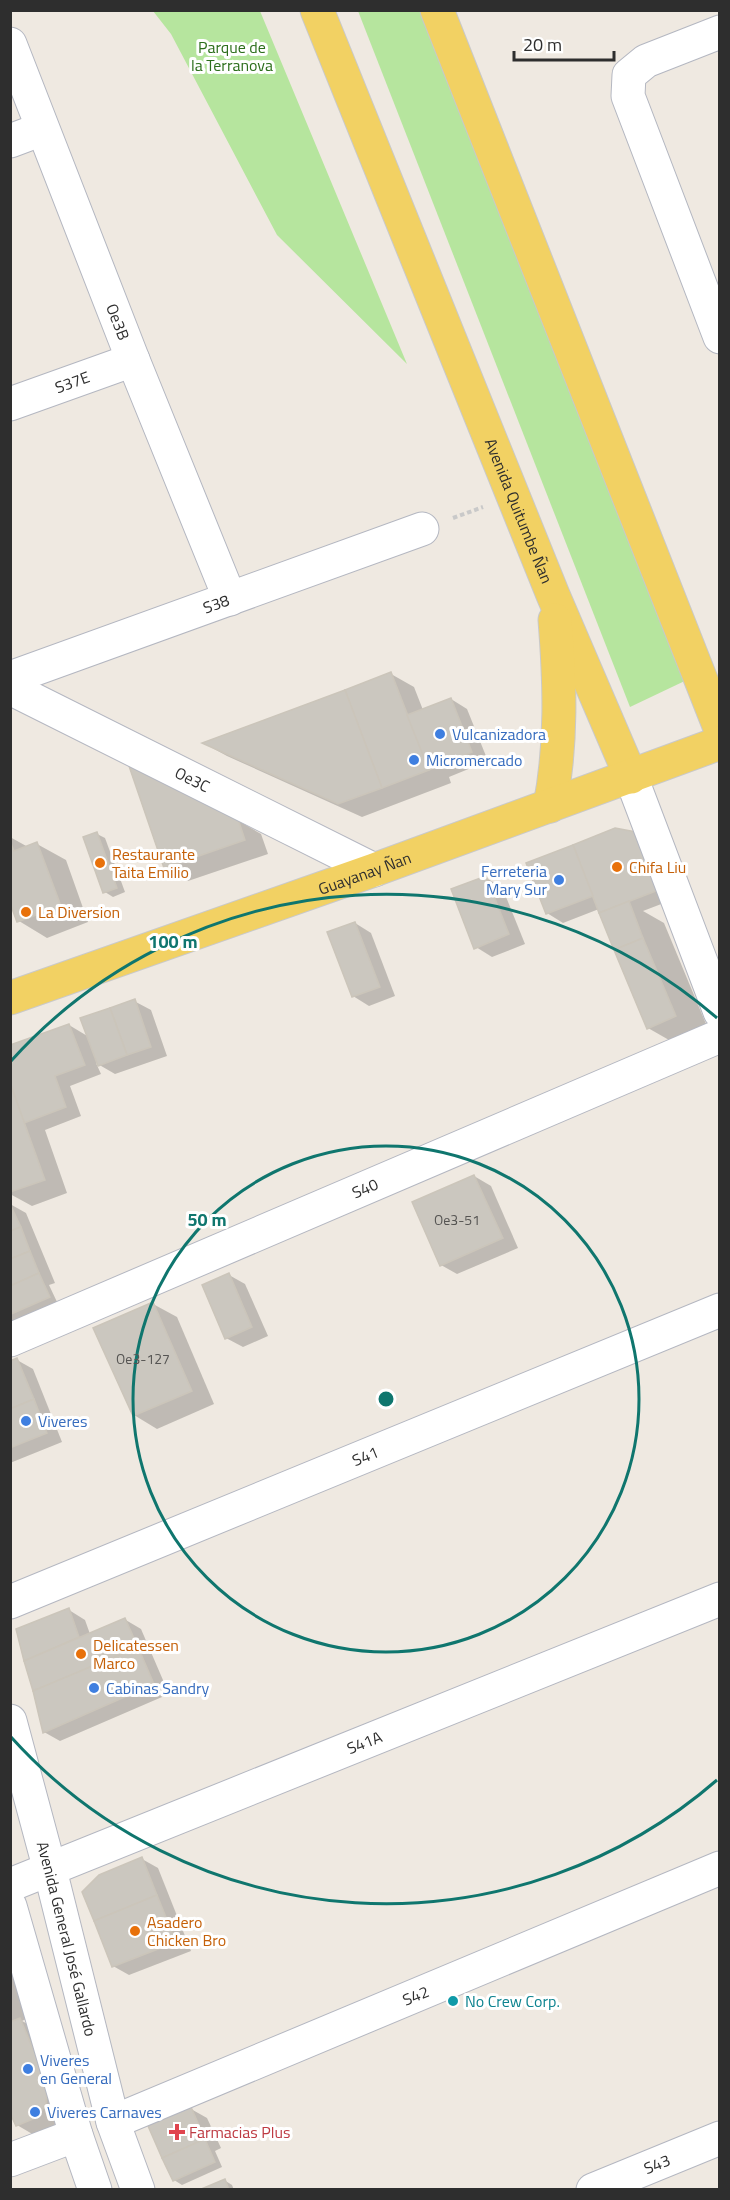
<svg xmlns="http://www.w3.org/2000/svg" width="730" height="2200" font-family="'Titillium Web',sans-serif">
<style>
.green{fill:#b6e59e}
.shadow{fill:#0003}
.building{fill:#cbc7bf;stroke:#cbc5ba;stroke-width:1.5}
.lines{fill:none;stroke-linecap:round;stroke-linejoin:round}
.minor-casing{stroke:#b4b7c1;stroke-width:35}
.major-casing{stroke:#c9c9c9;stroke-width:35}
.path{stroke:#c9c9c9;stroke-width:4;stroke-dasharray:4.5 3;stroke-linecap:butt}
.minor{stroke:#fff;stroke-width:33}
.major{stroke:#f2d163;stroke-width:33}
.ring{fill:none;stroke:#0f766e;stroke-width:3}
.shop-dot{fill:#3f7fe0;stroke:#fff;stroke-width:2}
.food-dot{fill:#e8710a;stroke:#fff;stroke-width:2}
.culture-dot{fill:#0f9aa8;stroke:#fff;stroke-width:2}
.health-dot{fill:#e0444e;stroke:#fff;stroke-width:2}
.labels{text-anchor:middle;stroke-width:6;stroke-linejoin:round;paint-order:stroke}
.number-label{font-size:14px;fill:#555452}
.park-label{font-size:16px;fill:#2c6e1b;stroke:#fff}
.street-label{font-size:16px;fill:#2e2e2e;stroke:#fff}
.shop-label{font-size:16px;fill:#366cbe;stroke:#fff;text-anchor:start}
.food-label{font-size:16px;fill:#c56008;stroke:#fff;text-anchor:start}
.culture-label{font-size:16px;fill:#0d838f;stroke:#fff;text-anchor:start}
.health-label{font-size:16px;fill:#be3a42;stroke:#fff;text-anchor:start}
.centre{fill:#0f766e;stroke:#fff;stroke-width:3}
.ring-label{font-size:18px;text-anchor:middle;font-weight:bold;fill:#0f766e;stroke:#fff;stroke-width:6;stroke-linejoin:round;paint-order:stroke}
</style>
<rect width="100%" height="100%" fill="#efe9e1"/>
<g class="green">
<path d="M153,11H260L407,364L277,235L171,34Z"/>
<path d="M358,11H423L691,678L630,707Z"/>
</g>
<g class="shadow">
<path d="M391,674L414,687L423,710L451,699L467,709L488,761L449,777L451,783L362,817L227,756L205,744Z"/>
<path d="M237,820L261,834L268,854L188,881L165,867Z"/>
<path d="M616,830L677,898L643,911L664,923L711,1036L683,1048L648,1028L599,909L563,923L547,913Z"/>
<path d="M97,834L105,838L125,892L113,897L105,892Z"/>
<path d="M10,837L28,847L37,844L66,860L88,922L47,938L19,921L10,899Z"/>
<path d="M486,878L502,887L525,944L492,957L476,947Z"/>
<path d="M355,923L371,933L395,996L369,1006L353,996Z"/>
<path d="M134,1001L151,1010L167,1056L115,1074L96,1063L101,1074L70,1086L81,1116L45,1130L67,1193L32,1206L10,1194V1047L69,1025L89,1037Z"/>
<path d="M474,1176L491,1186L518,1248L457,1274L441,1265Z"/>
<path d="M10,1204L26,1213L55,1283L49,1285L57,1302L24,1316L27,1323L10,1330Z"/>
<path d="M229,1275L245,1284L268,1336L243,1347L226,1338Z"/>
<path d="M153,1304L177,1317L214,1404L157,1429L134,1415Z"/>
<path d="M17,1360L33,1369L62,1442L10,1463V1362Z"/>
<path d="M69,1610L85,1620L90,1634L124,1619L141,1629L169,1694L60,1741L44,1732L18,1630Z"/>
<path d="M142,1859L158,1868L191,1951L129,1975L113,1966Z"/>
<path d="M10,1933L34,2015L22,2021L37,2029L62,2112L54,2126L34,2135L17,2125L10,2109Z"/>
<path d="M191,2109L207,2118L221,2148L215,2151L222,2167L182,2185L174,2180Z"/>
<path d="M224,2180L232,2185L234,2190H202Z"/>
</g>
<g class="building">
<path d="M391,672L429,770L382,788L345,690Z"/>
<path d="M345,690L382,788L338,804L202,743Z"/>
<path d="M451,698L472,752L429,770L407,715Z"/>
<path d="M129,766L238,819L245,840L164,868Z"/>
<path d="M615,828L641,833L661,889L599,913L573,845Z"/>
<path d="M97,832L117,888L103,893L83,837Z"/>
<path d="M10,841L14,851L37,842L61,906L17,922L10,903Z"/>
<path d="M573,845L593,896L546,914L526,863Z"/>
<path d="M486,876L509,934L474,949L451,889Z"/>
<path d="M629,901L643,938L614,950L599,913Z"/>
<path d="M355,922L380,987L352,997L327,932Z"/>
<path d="M643,938L676,1016L647,1029L614,950Z"/>
<path d="M135,999L151,1047L127,1055L110,1008Z"/>
<path d="M110,1008L127,1055L98,1066L80,1018Z"/>
<path d="M69,1024L85,1065L55,1076L66,1107L24,1123L10,1083V1045Z"/>
<path d="M10,1083L45,1180L10,1192Z"/>
<path d="M474,1175L503,1238L440,1266L412,1202Z"/>
<path d="M10,1204L21,1227L10,1231Z"/>
<path d="M21,1227L30,1251L10,1259V1231Z"/>
<path d="M30,1251L39,1273L10,1286V1259Z"/>
<path d="M39,1273L50,1297L11,1314L10,1286Z"/>
<path d="M229,1273L252,1327L225,1339L202,1285Z"/>
<path d="M153,1302L192,1391L133,1416L93,1328Z"/>
<path d="M17,1358L34,1399L10,1409V1361Z"/>
<path d="M34,1399L47,1433L10,1448V1409Z"/>
<path d="M69,1608L79,1637L24,1661L16,1629Z"/>
<path d="M125,1618L138,1647L33,1691L24,1661Z"/>
<path d="M138,1647L154,1684L43,1733L33,1691Z"/>
<path d="M142,1857L157,1895L94,1921L82,1892L99,1875Z"/>
<path d="M157,1895L176,1942L112,1967L94,1921Z"/>
<path d="M20,2018L47,2082L46,2103L38,2117L16,2126L10,2113V2022Z"/>
<path d="M191,2107L205,2139L162,2158L148,2126Z"/>
<path d="M205,2139L215,2162L173,2181L162,2158Z"/>
<path d="M225,2179L229,2190H199Z"/>
</g>
<g class="lines">
<defs>
<g id="minor">
<path d="M720,32L646,61L629,75L628,96L720,337"/>
<path id="s1" d="M10,44L133,360L230,599"/>
<path d="M10,141L42,129"/>
<path id="s2" d="M10,404L133,360"/>
<path id="s3" d="M10,678L422,529"/>
<path id="s4" d="M10,688L374,870"/>
<path d="M631,777L720,1012"/>
<path id="s5" d="M10,1340L720,1036"/>
<path id="s6" d="M10,1602L720,1310"/>
<path id="s7" d="M10,1721L50,1870L113,2122L138,2190"/>
<path id="s8" d="M10,1885L720,1599"/>
<path d="M10,1906L76,2135L95,2190"/>
<path id="s9" d="M113,2122L720,1868"/>
<path d="M10,2160L76,2135"/>
<path id="s10" d="M593,2190L720,2138"/>
</g>
<g id="major">
<path id="s11" d="M317,10L553,595L631,777"/>
<path d="M437,10L720,728"/>
<path d="M550,806C562,743 560,684 555,620"/>
<path id="s12" d="M10,998L374,870L720,743"/>
</g>
</defs>
<use href="#minor" class="minor-casing"/>
<use href="#major" class="major-casing"/>
<path class="path" d="M453,518L483,507"/>
<use href="#minor" class="minor"/>
<use href="#major" class="major"/>
</g>
<g class="ring">
<circle cx="386" cy="1399" r="253"/>
<path d="M717 1780A505 505 0 0 1 11 1737M11 1061A505 505 0 0 1 717 1018"/>
</g>
<g class="shop-dot">
<circle cx="440" cy="734" r="6"/>
<circle cx="414" cy="760" r="6"/>
<circle cx="559" cy="880" r="6"/>
<circle cx="26" cy="1421" r="6"/>
<circle cx="94" cy="1688" r="6"/>
<circle cx="28" cy="2069" r="6"/>
<circle cx="35" cy="2112" r="6"/>
</g>
<g class="food-dot">
<circle cx="100" cy="863" r="6"/>
<circle cx="617" cy="867" r="6"/>
<circle cx="26" cy="912" r="6"/>
<circle cx="81" cy="1654" r="6"/>
<circle cx="135" cy="1931" r="6"/>
</g>
<circle class="culture-dot" cx="453" cy="2001" r="6"/>
<path class="health-dot" d="M174 2123h6v6h6v6h-6v6h-6v-6h-6v-6h6z"/>
<g class="labels">
<g class="number-label">
<text x="457" y="1225">Oe3-51</text>
<text x="143" y="1364">Oe3-127</text>
</g>
<g class="park-label">
<text x="232" y="53">Parque de<tspan x="232" dy="18">la Terranova</tspan></text>
</g>
<g class="street-label">
<text dy="6" stroke="none"><textPath href="#s1" startOffset="298">Oe3B</textPath></text>
<text dy="6" stroke="none"><textPath href="#s2" startOffset="66">S37E</textPath></text>
<text dy="6" stroke="none"><textPath href="#s11" startOffset="540">Avenida Quitumbe Ñan</textPath></text>
<text dy="6" stroke="none"><textPath href="#s3" startOffset="219">S38</textPath></text>
<text dy="6" stroke="none"><textPath href="#s4" startOffset="204">Oe3C</textPath></text>
<text dy="6" stroke="none"><textPath href="#s12" startOffset="376">Guayanay Ñan</textPath></text>
<text dy="6" stroke="none"><textPath href="#s5" startOffset="386">S40</textPath></text>
<text dy="6" stroke="none"><textPath href="#s6" startOffset="384">S41</textPath></text>
<text dy="6" stroke="none"><textPath href="#s8" startOffset="382">S41A</textPath></text>
<text dy="6" stroke="none"><textPath href="#s7" startOffset="225">Avenida General José Gallardo</textPath></text>
<text dy="6" stroke="none"><textPath href="#s9" startOffset="328">S42</textPath></text>
<text dy="6" stroke="none"><textPath href="#s10" startOffset="69">S43</textPath></text>
</g>
<g class="shop-label">
<text x="452" y="740">Vulcanizadora</text>
<text x="426" y="766">Micromercado</text>
<text x="547" y="877" text-anchor="end">Ferreteria<tspan x="547" dy="18">Mary Sur</tspan></text>
<text x="38" y="1427">Viveres</text>
<text x="106" y="1694">Cabinas Sandry</text>
<text x="40" y="2066">Viveres<tspan x="40" dy="18">en General</tspan></text>
<text x="47" y="2118">Viveres Carnaves</text>
</g>
<g class="food-label">
<text x="112" y="860">Restaurante<tspan x="112" dy="18">Taita Emilio</tspan></text>
<text x="629" y="873">Chifa Liu</text>
<text x="38" y="918">La Diversion</text>
<text x="93" y="1651">Delicatessen<tspan x="93" dy="18">Marco</tspan></text>
<text x="147" y="1928">Asadero<tspan x="147" dy="18">Chicken Bro</tspan></text>
</g>
<g class="culture-label">
<text x="465" y="2007">No Crew Corp.</text>
</g>
<g class="health-label">
<text x="189" y="2138">Farmacias Plus</text>
</g>
</g>
<circle cx="386" cy="1399" r="9" class="centre"/>
<g class="ring-label">
<text x="173" y="948">100 m</text>
<text x="207" y="1226">50 m</text>
</g>
<rect width="730" height="2200" fill="none" stroke="#2e2e2e" stroke-width="24"/>
<path d="M514 51v9h100v-9" fill="none" stroke="#2e2e2e" stroke-width="3"/>
<text x="523" y="51" font-size="18" fill="#2e2e2e" stroke="#ffffff" stroke-width="4.5" paint-order="stroke">20 m</text>
</svg>
